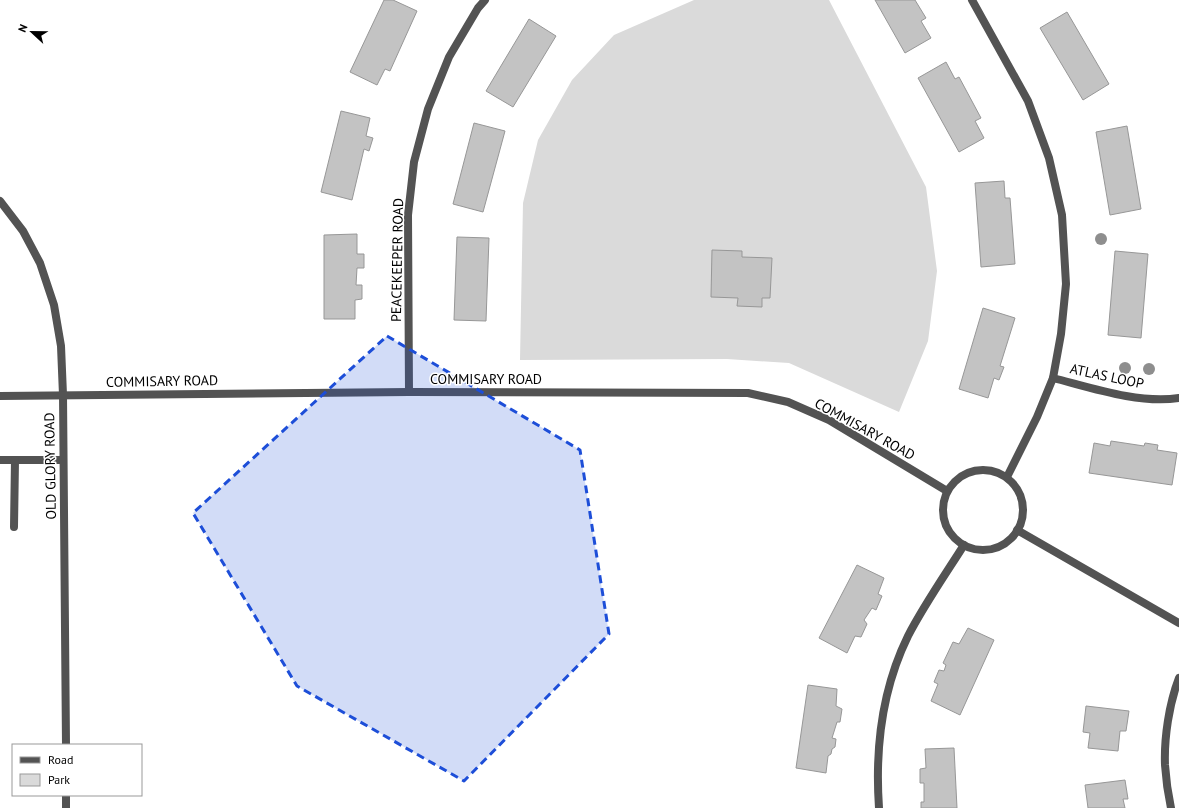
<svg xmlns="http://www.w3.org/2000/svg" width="1179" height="808" font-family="'PT Sans',sans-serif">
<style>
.green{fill:#dadada}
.building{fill:#c3c3c3;stroke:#979797}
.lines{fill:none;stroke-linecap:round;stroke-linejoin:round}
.lane{stroke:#535353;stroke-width:8}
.street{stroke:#535353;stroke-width:8}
.tree{fill:#8e8e8e}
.marked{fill:#1d4ed8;fill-opacity:0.2;stroke:#1d4ed8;stroke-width:3;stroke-dasharray:8 5;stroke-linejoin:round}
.labels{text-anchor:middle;stroke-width:3;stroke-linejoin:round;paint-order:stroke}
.street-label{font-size:14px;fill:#000;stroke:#fff}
</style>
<rect width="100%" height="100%" fill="#fff"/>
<path class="green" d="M694,0H829L926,187L937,271L928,341L899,412L789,363L727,359L520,360L523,203L538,140L572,80L614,35Z"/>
<g class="building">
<path d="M384,0H393L417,11L390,71L385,69L377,85L350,72Z"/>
<path d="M875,0H915L926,18L921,21L931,38L905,53Z"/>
<path d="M1067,12L1109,84L1083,100L1040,28Z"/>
<path d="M529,19L556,36L513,107L486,91Z"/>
<path d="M946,62L955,79L959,77L981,118L975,121L984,138L959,152L918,78Z"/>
<path d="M341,111L370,118L366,136L373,138L369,151L364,149L352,200L321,192Z"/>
<path d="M474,123L505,131L483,212L453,204Z"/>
<path d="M1127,126L1141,209L1110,215L1096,132Z"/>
<path d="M1004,181L1005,198H1010L1015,264L981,267L975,183Z"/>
<path d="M357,234V254H364V268H357L356,285H362V299L355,300V319H324V235Z"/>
<path d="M457,237L489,238L486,321L454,320Z"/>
<path d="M712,250L742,251V257L772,258L770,298H762V307L737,306L738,298L711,297Z"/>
<path d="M1115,251L1148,254L1141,338L1108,335Z"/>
<path d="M983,308L1015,318L1000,366L1004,367L999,380L994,378L988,398L959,389Z"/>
<path d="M1111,441L1144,446L1145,443L1158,445L1157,450L1177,453L1172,485L1089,473L1094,443L1110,446Z"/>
<path d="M857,565L884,578L878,594L882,596L876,610L872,608L864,620L867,624L861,637L855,636L847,653L819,638Z"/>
<path d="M968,628L994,640L960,715L931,701L938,684L934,682L939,670L944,671L946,665L943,663L953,642L959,644Z"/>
<path d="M808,685L837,689L836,706L842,709L840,722H837L832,738L836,739L835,747L832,749L831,754L828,756L826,773L796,768Z"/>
<path d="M1086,706L1129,711L1126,731H1120L1118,751L1088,748L1090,733L1083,732Z"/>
<path d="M954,748L957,808H921V802H924V783H920V769L926,768L925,749Z"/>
<path d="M1125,780L1128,799H1123L1125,808H1088L1085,785Z"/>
</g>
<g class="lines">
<g class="lane">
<path d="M0,460H63"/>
<path d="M14,527L15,460"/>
</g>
<g class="street">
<path d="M972,0L1028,101L1049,158L1062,215L1066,284L1061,334L1053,378L1037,417L1007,477"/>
<path d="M0,201L23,231L40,263L54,305L61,346L63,395L66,745"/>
<path d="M1053,378C1092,388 1139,404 1179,398"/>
<path d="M409,392L408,215L414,162L428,109L449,57L478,8L485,0"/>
<path d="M0,396L409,392L748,393L788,402L829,420L947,491"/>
<circle cx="983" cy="510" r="40"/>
<path d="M1017,530L1179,623"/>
<path d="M66,795V808"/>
<path d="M879,808C875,750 882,689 908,636C924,605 945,575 964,545"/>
<path d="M1171,808C1168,794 1166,780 1165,765C1164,738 1169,704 1179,678"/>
</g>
</g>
<g class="tree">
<circle cx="1101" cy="239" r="6"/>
<circle cx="1125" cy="368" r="6"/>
<circle cx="1149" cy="369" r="6"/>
</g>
<path class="marked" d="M387,336L580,450L609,634L464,781L297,686L193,513Z"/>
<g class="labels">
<g class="street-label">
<text transform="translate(397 260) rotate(-89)" y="5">PEACEKEEPER ROAD</text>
<text transform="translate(1107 376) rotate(12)" y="5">ATLAS LOOP</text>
<text x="486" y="384">COMMISARY ROAD</text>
<text transform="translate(162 381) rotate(-1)" y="5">COMMISARY ROAD</text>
<text transform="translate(865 429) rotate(29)" y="5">COMMISARY ROAD</text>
<text transform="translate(50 466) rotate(-91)" y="5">OLD GLORY ROAD</text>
</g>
</g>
<rect x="12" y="744" width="130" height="52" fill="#ffffff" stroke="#999999"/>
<rect x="20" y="757" width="20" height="6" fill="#535353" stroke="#999999"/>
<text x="48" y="764" font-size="12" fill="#000000">Road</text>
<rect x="20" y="774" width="20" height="12" fill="#dadada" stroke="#999999"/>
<text x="48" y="784" font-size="12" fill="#000000">Park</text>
<g transform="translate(32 32) rotate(292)" stroke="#ffffff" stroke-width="3" paint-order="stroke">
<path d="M0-3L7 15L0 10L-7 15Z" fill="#000000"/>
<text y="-6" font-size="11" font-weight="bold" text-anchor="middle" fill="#000000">N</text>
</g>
</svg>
